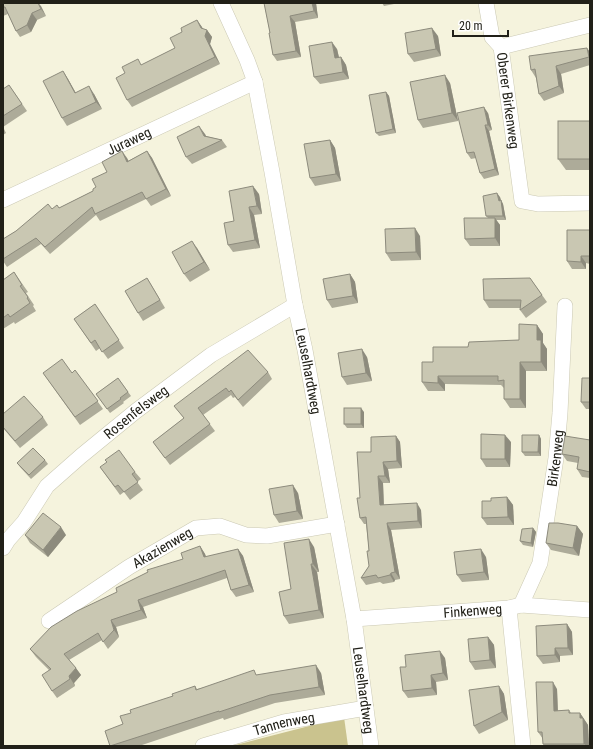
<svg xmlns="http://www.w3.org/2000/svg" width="593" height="749" font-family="'Roboto Condensed',sans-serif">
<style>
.green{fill:#cac38e}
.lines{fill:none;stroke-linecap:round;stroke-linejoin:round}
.minor-casing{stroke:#cbc9b4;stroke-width:16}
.minor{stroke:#fff;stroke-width:15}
.wall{fill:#adab99}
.shaded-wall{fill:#8d8b7d}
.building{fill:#c9c7b2;stroke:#8d8b7d}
.labels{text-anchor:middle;stroke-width:3;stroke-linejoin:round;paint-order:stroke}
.street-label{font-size:14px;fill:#212018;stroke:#fff}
</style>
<rect width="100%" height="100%" fill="#f5f3dd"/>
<path class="green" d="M344,717L348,746H232Z"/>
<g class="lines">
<defs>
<g id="minor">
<path id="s1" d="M221,3L247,60L255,82L272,172L295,305L305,350L354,619L371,746"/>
<path id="s2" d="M486,3L492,37L501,47L522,201L538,204L590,203"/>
<path d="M501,47L590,25"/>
<path id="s3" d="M3,200L255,82"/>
<path id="s4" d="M3,548L8,540L24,522L47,486L81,456L136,411L211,355L295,305"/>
<path id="s5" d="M521,605L540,563L556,458L560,413L565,306"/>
<path d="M509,608L523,746"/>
<path id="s6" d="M354,619L509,608L521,605L590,610"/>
<path id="s7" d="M49,621L129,567L196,528L220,526L246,535L267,536L337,524"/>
<path id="s8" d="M203,746L284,722L366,708"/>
</g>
</defs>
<use href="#minor" class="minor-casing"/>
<use href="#minor" class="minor"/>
</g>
<g class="wall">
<path d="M3,3H38L46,16L37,20L31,32L20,37L16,31L8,14L3,16Z"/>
<path d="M264,3H316L318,18L295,22L301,57L277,61L273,55L270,33Z"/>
<path d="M382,3H399L384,6Z"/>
<path d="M197,20L203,29L207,30L212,37L210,44L220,64L132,107L127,100L142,65L175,48Z"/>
<path d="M438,36L441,56L414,62L408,54Z"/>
<path d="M337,49L339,58L341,57L346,65L349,79L320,84L314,77Z"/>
<path d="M590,52V65L561,74L564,93L544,101L539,94L536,78L531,70Z"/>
<path d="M63,71L68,79L76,93L94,94L102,109L67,126L62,118Z"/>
<path d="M450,83L458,121L423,128L418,120Z"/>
<path d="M9,85L27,111L3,127V89Z"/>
<path d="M386,92L389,96L396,133L379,136L376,133Z"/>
<path d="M488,113L492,130L489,131L499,175L484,179L480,173L476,158L471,159L467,153Z"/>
<path d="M590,121V170H566L558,159Z"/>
<path d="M3,127L6,133L3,135Z"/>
<path d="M205,134L206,136L222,140L227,147L192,164L186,157Z"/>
<path d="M330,140L335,148L341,181L315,186L310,178Z"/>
<path d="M147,151L152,158L171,196L151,206L146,199L100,221L96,215L50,254L41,244L7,267L3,261V239L52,209L59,208L93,191L107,172L127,158L128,161Z"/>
<path d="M259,194L262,214L254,215L260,248L233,252L228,245L234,221Z"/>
<path d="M500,197L501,200L503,204L506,220H496L500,225V246H470L465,239L488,218L486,216Z"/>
<path d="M590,230V264L586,263V269H572L567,261Z"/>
<path d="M420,236L421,260L391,261L386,253Z"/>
<path d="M197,248L210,270L190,282L184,274Z"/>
<path d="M14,272L28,292L26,293L34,305L33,306L36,311L15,324L14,322L3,329V280Z"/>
<path d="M350,274L355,282L358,303L332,308L327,300Z"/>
<path d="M147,278L152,286L165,308L143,321L138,313Z"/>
<path d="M530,278L547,302L526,318L520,310V308H489L484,300Z"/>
<path d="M95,304L124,348L108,359L100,348L96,351L74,319Z"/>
<path d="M537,325L543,334V343L547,349V371H526V408H510L504,399V388L501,385L445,384V391H428L422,382L433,362L468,347L519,340Z"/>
<path d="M367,357L372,381L347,385L342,377Z"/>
<path d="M75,370L103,409L80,425L43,373H72Z"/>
<path d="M268,372L272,379L243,407L235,397L233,398L231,395L203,415L215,431L170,465L153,442L184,418L174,406Z"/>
<path d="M118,378L131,396L123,402L124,403L110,413L96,394Z"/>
<path d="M590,378V409H586L581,402Z"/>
<path d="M364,412V428H347L344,424Z"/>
<path d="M3,414L43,417L48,425L20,448L3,428Z"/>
<path d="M539,435L541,439V456H525L522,452Z"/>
<path d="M396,436L400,442L402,468L388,469L390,483H383L384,505L421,510L422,528L391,530L400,579L395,580L394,582L383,584L380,582L366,585L361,578L369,566V551L366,524H364L360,518V498L371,452Z"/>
<path d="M590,440V478L582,477L577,469L578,463L567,461L562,454Z"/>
<path d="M511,442L510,467H486L481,459Z"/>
<path d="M45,460L48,464L31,479L20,467L17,463Z"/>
<path d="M100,467L135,472L141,479L137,482L143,490L130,500L124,492L120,495Z"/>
<path d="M298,493L303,519L279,523L274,515Z"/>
<path d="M507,497L513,505L514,525H487L482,518Z"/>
<path d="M577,526L583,534L579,556L551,550L546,543Z"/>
<path d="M533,528L536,532L533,547L523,545L520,541Z"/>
<path d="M25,535H66L48,557L30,543Z"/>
<path d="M200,546L205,554L206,557L238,549L243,556L254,592L236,597L231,590L227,578L143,607L147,618L116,627L119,637L108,649L102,640L69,660L81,675L74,683L75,686L57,698L52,691L49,670L36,657L30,649L148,572L183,559Z"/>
<path d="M314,547L319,572H317L324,618L289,624L284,616L291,589Z"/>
<path d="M486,557L489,580L462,582L457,575Z"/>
<path d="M567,624L572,632L573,655L560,656V662L543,664L537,656Z"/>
<path d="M488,637L494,645L496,668L475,670L470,662Z"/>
<path d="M445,658L448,680L436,682L437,695L408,698L403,691L406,667Z"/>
<path d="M321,673L325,695L275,703L224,720L223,718L139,746H110L123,724L173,696L195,686L197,689L257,675Z"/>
<path d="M499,686L504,694L508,720L479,734L474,726Z"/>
<path d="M557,689L558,711L569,710L571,713H580L588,725L589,746H544L543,744V739L538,732Z"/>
</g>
<g class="shaded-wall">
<path d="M38,3L41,6L46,16L41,9Z"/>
<path d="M312,3H316L318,18L314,11Z"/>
<path d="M32,13L37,20L31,32L27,25Z"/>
<path d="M290,16L295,22L301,57L296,51Z"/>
<path d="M197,20L202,27L205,34L207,30L212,37L210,44L220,64L215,57Z"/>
<path d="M432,28L438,36L441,56L436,49Z"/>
<path d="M332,42L337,49L341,66L335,58Z"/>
<path d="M587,48L590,52V58L589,57Z"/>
<path d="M341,57L346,65L349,79L343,72Z"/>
<path d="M556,66L561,74L564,93L559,86Z"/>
<path d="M63,71L68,79L80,101L75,93Z"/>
<path d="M445,75L450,83L458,121L452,113Z"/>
<path d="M89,86L94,94L102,109L96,102Z"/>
<path d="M386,92L389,96L396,133L393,129Z"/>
<path d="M484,107L488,113L492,130L488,125Z"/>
<path d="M485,125L489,131L499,175L495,169Z"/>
<path d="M199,126L205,134L209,144L204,136Z"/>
<path d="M330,140L335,148L341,181L336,174Z"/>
<path d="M122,151L127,158L132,168L127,162Z"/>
<path d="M147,151L152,158L171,196L166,189Z"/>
<path d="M253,186L259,194L262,214L257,206Z"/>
<path d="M497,193L500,197L501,202V200L503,204L506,220L503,216L499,201Z"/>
<path d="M249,207L254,215L260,248L255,240Z"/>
<path d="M495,218L500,225V246L495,238Z"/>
<path d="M415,228L420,236L421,260L416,252Z"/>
<path d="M192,241L197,248L210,270L204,262Z"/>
<path d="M581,256L586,263V269L581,262Z"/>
<path d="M350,274L355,282L358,303L353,296Z"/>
<path d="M537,325L543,334V343L547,349V371L541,362L537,340Z"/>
<path d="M362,349L367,357L372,381L366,373Z"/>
<path d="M520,362L526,371V408L520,399Z"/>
<path d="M438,376L445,384V391L438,383Z"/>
<path d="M361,408L364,412V428L361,424Z"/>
<path d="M505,435L511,442L510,467L505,459Z"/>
<path d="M539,435L541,439V456L538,452Z"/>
<path d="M396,436L400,442L402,468L397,461Z"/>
<path d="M383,462L388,469L390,483L385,476Z"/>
<path d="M378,476L383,483L384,512L380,505Z"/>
<path d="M293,485L298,493L303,519L297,511Z"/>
<path d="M507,497L513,505L514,525L508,517Z"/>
<path d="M417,503L421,510L422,528L418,521Z"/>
<path d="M387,523L391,530L400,579L395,572Z"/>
<path d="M577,526L583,534L579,556L573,548Z"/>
<path d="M61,527L66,535L48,557L43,550Z"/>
<path d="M533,528L536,532L533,547L531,543Z"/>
<path d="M309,539L314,547L319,572L313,564Z"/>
<path d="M200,546L205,554L209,565L204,557Z"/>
<path d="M238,549L243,556L254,592L249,585Z"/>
<path d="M481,549L486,557L489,580L484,572Z"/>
<path d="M311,564L317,572L324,618L319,610Z"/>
<path d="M391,573L395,580L394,582L390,575Z"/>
<path d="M138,600L143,607L147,618L141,610Z"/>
<path d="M111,620L116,627L119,637L114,630Z"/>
<path d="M567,624L572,632L573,655L568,648Z"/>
<path d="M488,637L494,645L496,668L490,660Z"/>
<path d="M555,648L560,656V662L555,655Z"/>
<path d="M440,651L445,658L448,680L443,673Z"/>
<path d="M316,665L321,673L325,695L319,687Z"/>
<path d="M76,668L81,675L74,683L75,686L69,676Z"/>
<path d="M431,675L436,682L437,695L432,688Z"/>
<path d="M553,682L557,689L558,718L554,711Z"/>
<path d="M499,686L504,694L508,720L502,712Z"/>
<path d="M580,713L588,725L589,746H586L584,744L580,718Z"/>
</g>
<g class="building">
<path d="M3,3H38L41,9L32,13L27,25L16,31L5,7H3Z"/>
<path d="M264,3H312L314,11L290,16L296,51L273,55L269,33H270Z"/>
<path d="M197,20L201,28L207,30L205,36L215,57L127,100L116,78L125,73L122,67L138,59L141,65L175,48L170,38L182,32L181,28Z"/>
<path d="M432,28L436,49L408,54L405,33Z"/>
<path d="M332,42L335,58L341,57L343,72L314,77L309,46Z"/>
<path d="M587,48L589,57L556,66L559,86L539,94L535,69L531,70L529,56Z"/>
<path d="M63,71L75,93L89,86L96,102L62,118L43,81Z"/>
<path d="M445,75L452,113L418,120L410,82Z"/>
<path d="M9,85L22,104L3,116V89Z"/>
<path d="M386,92L393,129L376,133L369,95Z"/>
<path d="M484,107L488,125H485L495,169L480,173L474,152L467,153L457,113Z"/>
<rect x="558" y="121" width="32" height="38"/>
<path d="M199,126L204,136L222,140L186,157L177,137Z"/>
<path d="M330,140L336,174L310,178L304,144Z"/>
<path d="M122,151L127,162L147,151L166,189L146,199L142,192L95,214L92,207L45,247L36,238L3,259V239L16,231L48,204L52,209L57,205L59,208L93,191V189L96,187L92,179L107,172L102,162Z"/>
<path d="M253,186L257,206L249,207L255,240L228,245L224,223L234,221L229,191Z"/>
<path d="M497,193L499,201L501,200L503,216H486L483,196Z"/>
<path d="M464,218H495V238L465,239Z"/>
<path d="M415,228L416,252L386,253L385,229Z"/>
<path d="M567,230H590V256H581V262L567,261Z"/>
<path d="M192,241L204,262L184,274L172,252Z"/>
<path d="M14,272L22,285L20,286L28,297L27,298L30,303L10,317L8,314L3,318V280Z"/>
<path d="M350,274L353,296L327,300L323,279Z"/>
<path d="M147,278L160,300L138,313L125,291Z"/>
<path d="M530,278L542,295L520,310L521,300H484L483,279Z"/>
<path d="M95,304L119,340L102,352L95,340L91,343L74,319Z"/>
<path d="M519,324L537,325V340H541V362H520V399H504V380L498,381V376H438V383L422,382V362H433V347H468L469,342L519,340Z"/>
<path d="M362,349L366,373L342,377L338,353Z"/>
<path d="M248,350L268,372L238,400L231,390L229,392L226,388L198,408L210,424L165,458L153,442L184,418L174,406Z"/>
<path d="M62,359L72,373L75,370L98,401L75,417L43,373Z"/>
<path d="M118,378L128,392L120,398L121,399L107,409L96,394Z"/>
<path d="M582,378H590V402H581Z"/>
<path d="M24,396L43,417L15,441L3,427V414Z"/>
<rect x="344" y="408" width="17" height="16"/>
<path d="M481,434L505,435V459H481Z"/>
<path d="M522,435H539L538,452H522Z"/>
<path d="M396,436L397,461L383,462L385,476H378L380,505L417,503L418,521L387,523L395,572L391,573L390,575L378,578L376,575L361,578L369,566L367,551H369L366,517L360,518L357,498H360L357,452H371V437Z"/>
<path d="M565,436L590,440V472L577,469L579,457L562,454Z"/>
<path d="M33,448L45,460L29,475L17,463Z"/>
<path d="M119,450L135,472L132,474L138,482L124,492L118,485L115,487L100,467L107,462L105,460Z"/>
<path d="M293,485L297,511L274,515L269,489Z"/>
<path d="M507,497L508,517L482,518V501H491V498Z"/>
<path d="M43,513L61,527L43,550L25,535Z"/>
<path d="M549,523H558L577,526L573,548L546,543Z"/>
<path d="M533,528L531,543L520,541L522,529Z"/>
<path d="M309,539L313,564H311L319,610L284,616L279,592L291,589L284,543Z"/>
<path d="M200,546L204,557L238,549L249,585L231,590L225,570L138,600L141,610L111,620L114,630L103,642L98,633L64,654L76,668L69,676L70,679L52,691L42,675L51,669L30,649L51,627L77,611L117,592L116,588L148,572L147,570L183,559L181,553Z"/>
<path d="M481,549L484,572L457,575L454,552Z"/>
<path d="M567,624L568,648H555V655L537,656L536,626Z"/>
<path d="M488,637L490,660L470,662L468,639Z"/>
<path d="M440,651L443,673L431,675L432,688L403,691L400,667H406L405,655Z"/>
<path d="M316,665L319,687L270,695L219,712V711L110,746L105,731L123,724L120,716L131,713L130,710L173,696L172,694L195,686L196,690L254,670L256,675Z"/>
<path d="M536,682H553L554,711L569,710V713H580V718H583L584,744H543L542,732H538Z"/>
<path d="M499,686L502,712L474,726L469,690Z"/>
</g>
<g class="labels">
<g class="street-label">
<text dy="5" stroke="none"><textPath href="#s2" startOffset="102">Oberer Birkenweg</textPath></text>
<text dy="5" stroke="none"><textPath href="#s3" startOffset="139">Juraweg</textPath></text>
<text dy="5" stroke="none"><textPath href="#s1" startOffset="380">Leuselhardtweg</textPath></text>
<text dy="5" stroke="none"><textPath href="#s4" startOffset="192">Rosenfelsweg</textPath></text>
<text dy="5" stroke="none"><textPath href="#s5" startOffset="152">Birkenweg</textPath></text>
<text dy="5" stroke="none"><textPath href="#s7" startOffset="135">Akazienweg</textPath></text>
<text dy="5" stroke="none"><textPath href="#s6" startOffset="119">Finkenweg</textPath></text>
<text dy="5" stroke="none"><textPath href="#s1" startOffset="704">Leuselhardtweg</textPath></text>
<text dy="5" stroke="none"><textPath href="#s8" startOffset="84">Tannenweg</textPath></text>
</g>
</g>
<rect width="593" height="749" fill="none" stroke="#212018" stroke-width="8"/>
<path d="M453 30v6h55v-6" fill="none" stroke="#212018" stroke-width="2"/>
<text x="459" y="30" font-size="12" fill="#212018" stroke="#ffffff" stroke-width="3" paint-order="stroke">20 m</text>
</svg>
